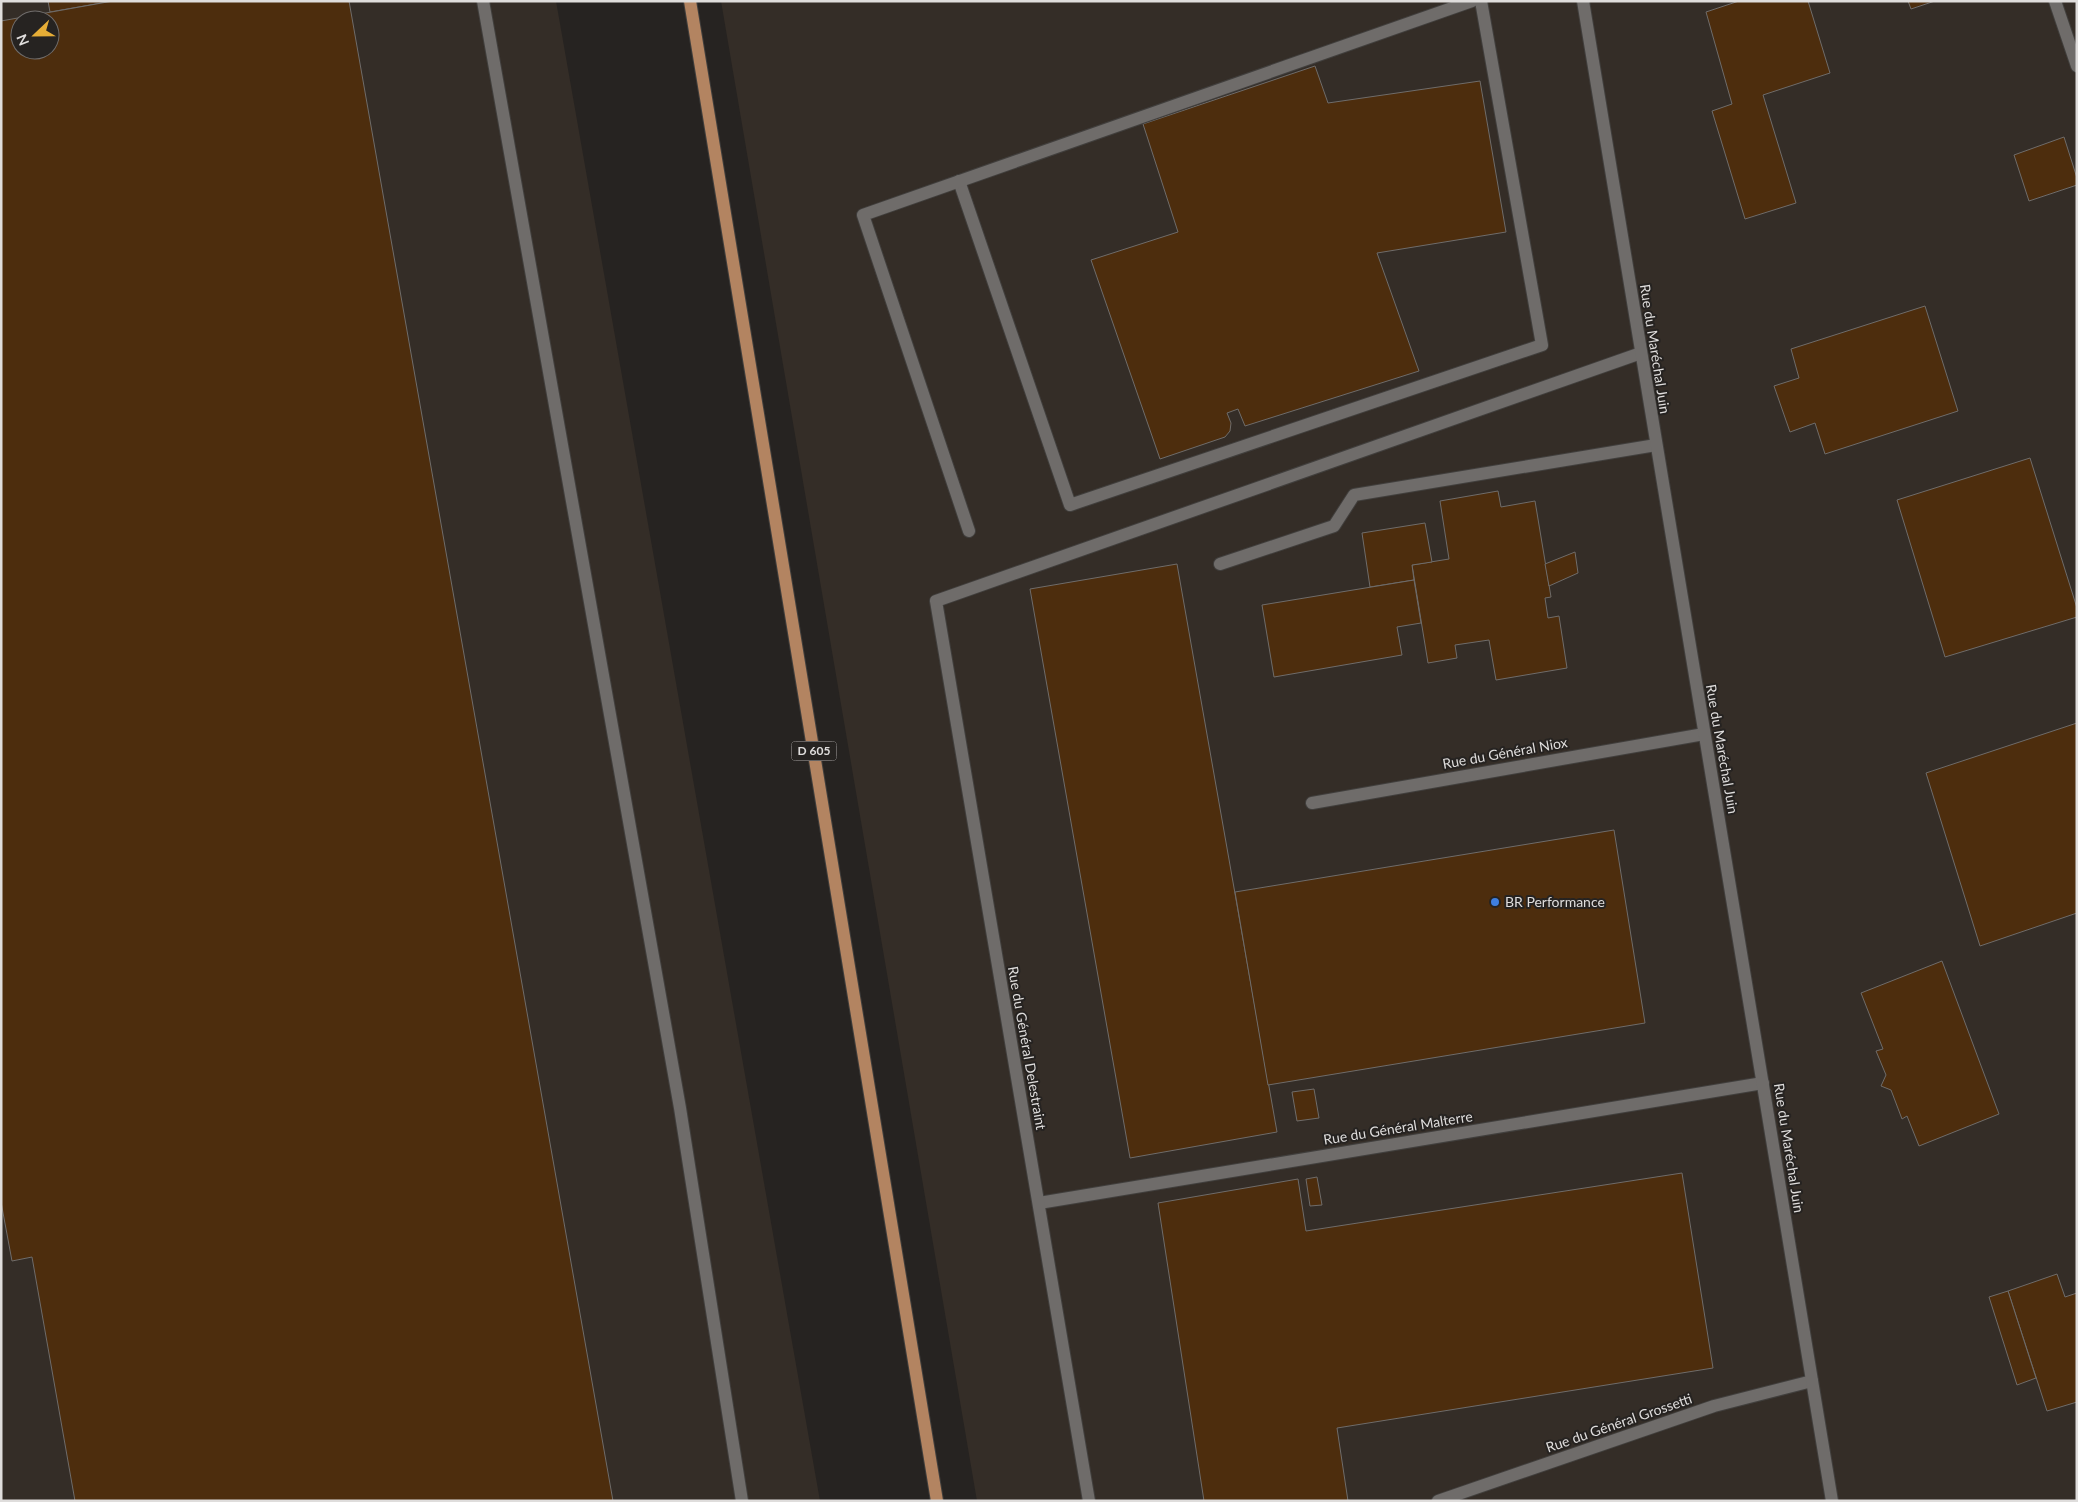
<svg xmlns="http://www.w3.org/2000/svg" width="2078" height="1502" font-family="Lato,sans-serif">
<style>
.built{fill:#342d27;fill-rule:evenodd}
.building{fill:#4d2d0d;stroke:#6f6c6a;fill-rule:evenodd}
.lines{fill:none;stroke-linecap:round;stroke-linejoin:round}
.lane-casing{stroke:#413f3d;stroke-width:14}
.street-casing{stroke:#413f3d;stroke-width:14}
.primary-casing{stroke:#413f3d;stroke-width:14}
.lane{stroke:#6f6c6a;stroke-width:12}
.street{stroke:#6f6c6a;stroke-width:12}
.primary{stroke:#b38461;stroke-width:12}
.shop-dot{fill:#3f7fe0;stroke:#262321;stroke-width:2}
.labels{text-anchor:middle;stroke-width:4;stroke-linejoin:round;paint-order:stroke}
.shield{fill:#262321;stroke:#a8a5a4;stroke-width:1}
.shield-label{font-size:12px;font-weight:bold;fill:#dfdddc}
.street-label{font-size:14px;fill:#dfdddc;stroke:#262321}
.poi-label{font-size:14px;fill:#dfdddc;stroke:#262321;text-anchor:start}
</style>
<rect width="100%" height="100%" fill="#262321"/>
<g class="built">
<path d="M1,1H556L820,1501H1ZM20,20H50V50H20Z"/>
<path d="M721,1H2077V1501H977Z"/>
</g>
<g class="building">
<path d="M48,1H113L50,12Z"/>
<path d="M113,1H349L613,1501H75L32,1257L12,1261L1,1202V21ZM20,20H50V50H20Z"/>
<path d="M1739,1H1808L1830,73L1763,95L1796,203L1745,219L1712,111L1732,104L1706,12Z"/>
<path d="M1908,1H1935L1911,9Z"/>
<path d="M1315,66L1328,103L1480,81L1506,232L1377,253L1419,371L1245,426L1238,409L1227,413L1231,423L1230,431L1225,437L1160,459L1091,260L1178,232L1143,124Z"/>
<path d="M2064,137L2077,178V185L2029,201L2014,155Z"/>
<path d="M1925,306L1958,411L1825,454L1815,423L1790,432L1774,386L1799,378L1791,349Z"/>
<path d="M2030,458L2077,608V617L1945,657L1897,500Z"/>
<path d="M1498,491L1501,507L1535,501L1551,597L1545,598L1548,618L1559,616L1567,668L1496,680L1489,640L1455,645L1457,658L1428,663L1412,565L1449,559L1440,501Z"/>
<path d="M1425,523L1432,562L1412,565L1414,580L1370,587L1362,533Z"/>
<path d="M1575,552L1578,573L1549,586L1545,564Z"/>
<path d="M1177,564L1277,1132L1130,1158L1030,589Z"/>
<path d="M1414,580L1421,623L1397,627L1402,655L1274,677L1262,605Z"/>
<path d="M2077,723V913L1980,946L1926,773Z"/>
<path d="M1614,830L1645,1023L1268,1085L1235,892Z"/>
<path d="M1942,961L1999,1114L1919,1146L1907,1116L1902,1119L1891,1090L1881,1086L1886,1075L1876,1051L1883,1049L1861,993Z"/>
<path d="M1314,1089L1319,1118L1297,1121L1292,1092Z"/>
<path d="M1682,1173L1713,1368L1337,1428L1348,1501H1204L1158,1203L1298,1179L1306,1231Z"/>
<path d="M1317,1177L1322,1205L1310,1206L1306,1179Z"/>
<path d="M2057,1274L2065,1297L2077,1293V1402L2047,1411L2008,1291Z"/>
<path d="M2008,1291L2036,1378L2017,1385L1989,1297Z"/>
</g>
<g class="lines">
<defs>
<g id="lane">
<path d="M483,1L680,1108L742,1501"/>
<path d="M2055,1L2077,66"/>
<path d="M959,181L1070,505L1542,345L1481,1"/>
<path d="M969,531L863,215L1472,1"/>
<path d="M1220,564L1334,526L1354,495L1656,445"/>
<path d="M1312,803L1704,734"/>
<path d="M1039,1203L1763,1083"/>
<path d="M1089,1501L936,601L1641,353"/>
<path d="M1438,1501L1714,1406L1812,1381"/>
</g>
<path id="street" d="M1583,1L1832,1501"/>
<path id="primary" d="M690,1L937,1501"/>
</defs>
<use href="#lane" class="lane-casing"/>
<use href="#street" class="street-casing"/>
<use href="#primary" class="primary-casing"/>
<use href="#lane" class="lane"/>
<use href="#street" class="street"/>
<use href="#primary" class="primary"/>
</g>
<circle class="shop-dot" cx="1495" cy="902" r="5"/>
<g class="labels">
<rect class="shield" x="791.5" y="741.5" width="45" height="19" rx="4"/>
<g class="shield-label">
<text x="814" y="755">D 605</text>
</g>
<g class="street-label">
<text transform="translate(1655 349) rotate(81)" y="5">Rue du Maréchal Juin</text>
<text transform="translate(1722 749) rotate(80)" y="5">Rue du Maréchal Juin</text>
<text transform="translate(1505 753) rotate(-10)" y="5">Rue du Général Niox</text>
<text transform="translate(1027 1048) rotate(80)" y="5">Rue du Général Delestraint</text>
<text transform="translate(1398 1128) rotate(-9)" y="5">Rue du Général Malterre</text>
<text transform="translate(1789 1148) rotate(81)" y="5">Rue du Maréchal Juin</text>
<text transform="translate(1619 1423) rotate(-19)" y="5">Rue du Général Grossetti</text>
</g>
<g class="poi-label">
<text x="1505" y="907">BR Performance</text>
</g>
</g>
<rect width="2078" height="1502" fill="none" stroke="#dfdddc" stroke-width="5"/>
<g transform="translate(35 35) rotate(248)"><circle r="24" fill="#262321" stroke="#706d6c"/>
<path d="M0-4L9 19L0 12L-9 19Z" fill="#e6ad36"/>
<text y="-8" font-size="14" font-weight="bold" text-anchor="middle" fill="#dfdddc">N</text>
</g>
</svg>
